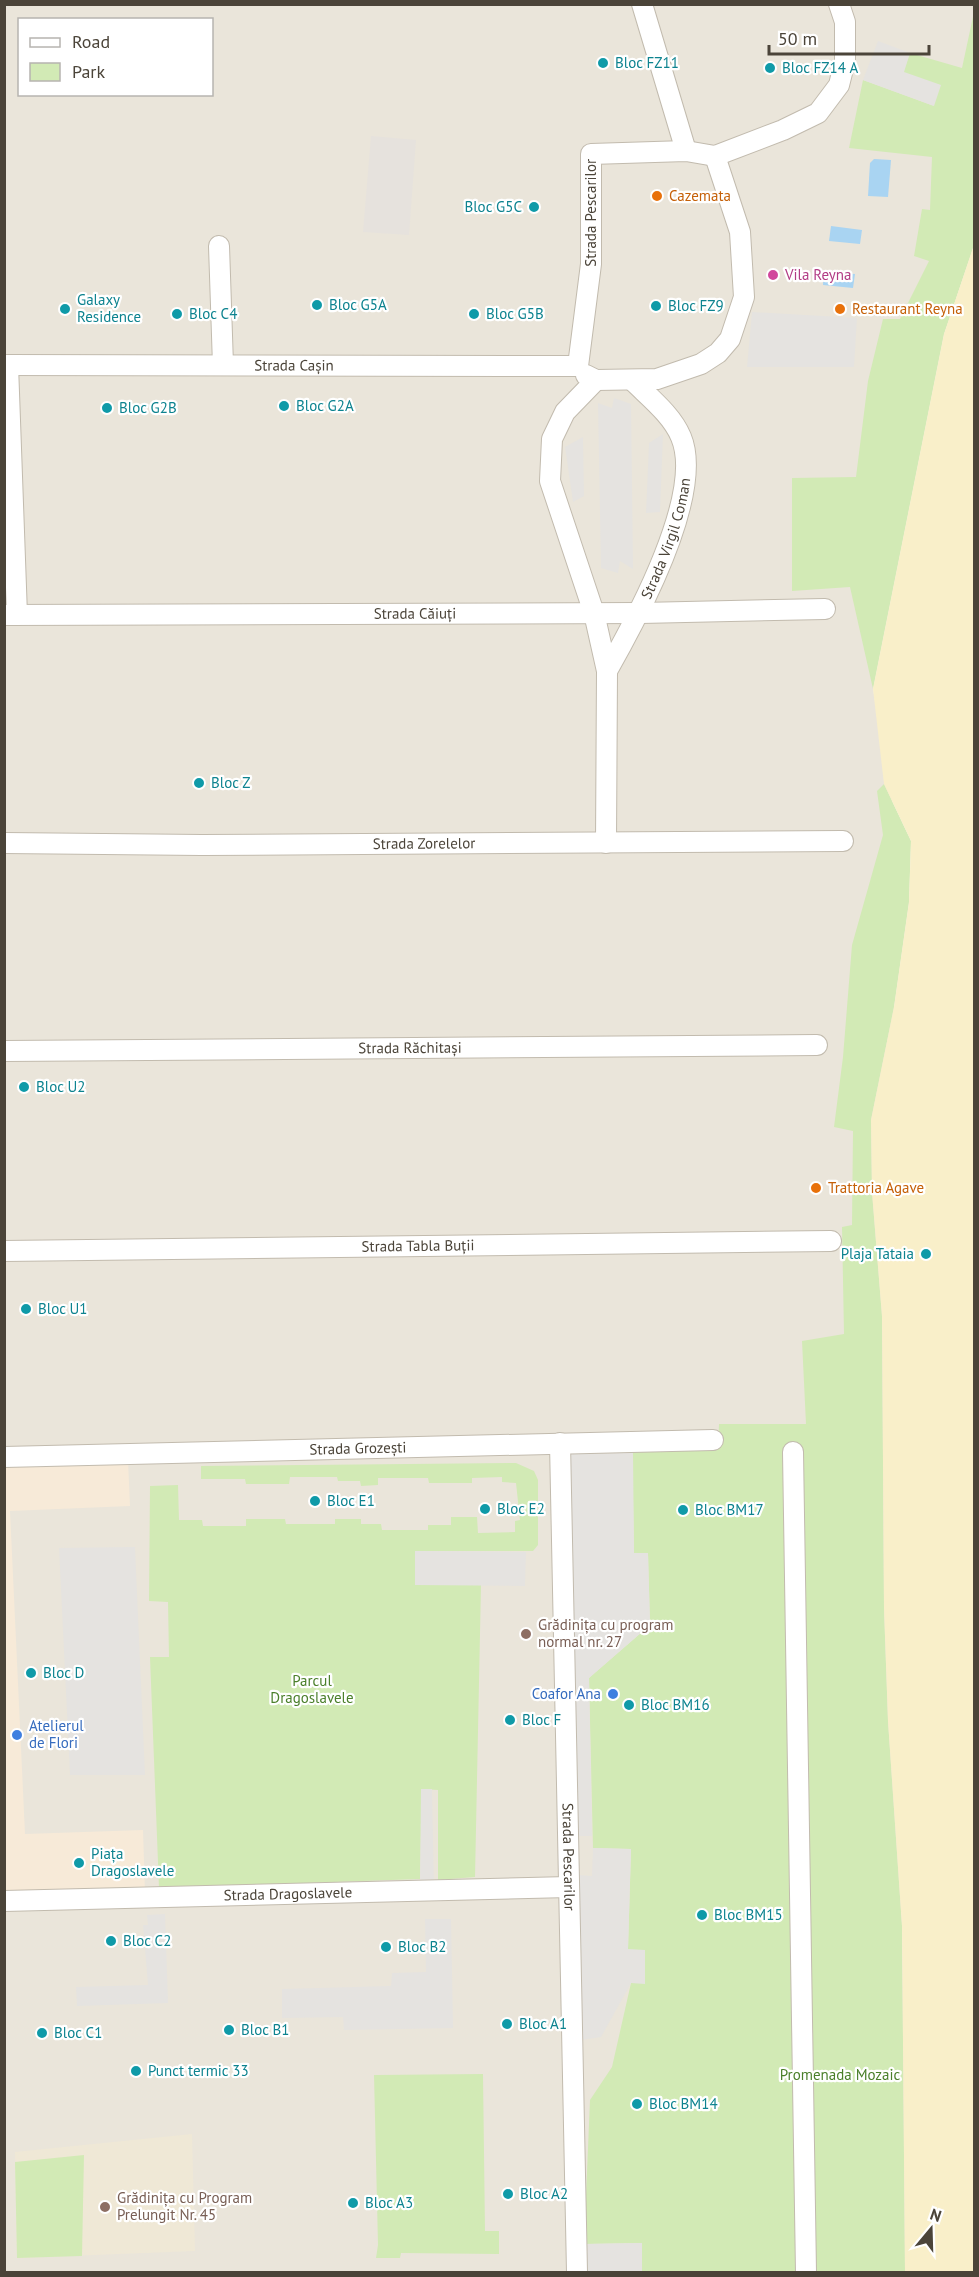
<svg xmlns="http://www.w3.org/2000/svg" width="979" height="2277" font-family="'PT Sans',sans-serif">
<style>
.residential{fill:#eae5da;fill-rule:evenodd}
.commercial{fill:#f7ead8}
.industrial{fill:#e6e2dd}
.education{fill:#efe8d6}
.green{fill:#d2eab5}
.sand{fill:#f9efc9}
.parking{fill:#e5e3e0}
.water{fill:#a9d4f2}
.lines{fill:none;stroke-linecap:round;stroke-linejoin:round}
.street-casing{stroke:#c2bbae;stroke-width:22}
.street{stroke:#fff;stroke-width:20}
.culture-dot{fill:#0f9aa8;stroke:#fff;stroke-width:2}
.food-dot{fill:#e8710a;stroke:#fff;stroke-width:2}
.hotel-dot{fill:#d1479c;stroke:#fff;stroke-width:2}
.education-dot{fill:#8d6e63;stroke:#fff;stroke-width:2}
.shop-dot{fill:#3f7fe0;stroke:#fff;stroke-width:2}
.labels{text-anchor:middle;stroke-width:4.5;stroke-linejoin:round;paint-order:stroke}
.culture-label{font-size:15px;fill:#0d838f;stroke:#fff;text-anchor:start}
.food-label{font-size:15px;fill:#c56008;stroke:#fff;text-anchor:start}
.street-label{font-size:15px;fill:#4b4439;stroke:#fff}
.hotel-label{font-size:15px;fill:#b23c85;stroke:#fff;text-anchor:start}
.education-label{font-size:15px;fill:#785e54;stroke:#fff;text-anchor:start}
.park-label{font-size:15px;fill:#4a7f2a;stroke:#fff}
.shop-label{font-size:15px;fill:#366cbe;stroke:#fff;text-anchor:end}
</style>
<rect width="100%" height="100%" fill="#f6f3ec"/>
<path class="residential" d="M5,5H974V245L944,334L873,689L909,902L894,1007L882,1316L902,1926L907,2272H5ZM20,20H212V94H20Z"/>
<path class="commercial" d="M128,1460L130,1506L10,1511L25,1834L143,1830L145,1893L5,1899L4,1465Z"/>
<path class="industrial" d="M371,136L416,140L409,235L363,232Z"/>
<path class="education" d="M192,2134L195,2251L17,2258L15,2152Z"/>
<g class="green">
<path d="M974,12V245L944,334L873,689L850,587L792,591V478L856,477L868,381L883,319H900L929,261L914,256L922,209L930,210L932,157L849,148L863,80L934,106L903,72L910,53L962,68Z"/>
<path d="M884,784L911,841L909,902L894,1007L871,1120L872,1192L882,1316L884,1608L888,1721L902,1926L905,2272H642L641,2243L584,2244L590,2100L612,2067L631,1983H645L628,1949L631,1849L593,1848L589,1678L650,1625L648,1554L634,1553L632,1441L713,1440L718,1450L719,1424H806L802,1341L844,1334L842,1227L852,1225L853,1131L834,1127L843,1057L852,945L883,835L877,791Z"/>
<path d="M516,1463L534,1471L538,1480V1545L533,1551H415V1585H481L475,1877L438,1880V1790L422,1789L420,1879L159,1888L150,1657H169L168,1602L149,1601L150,1486L178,1485L179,1520H202L203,1526H246V1519H285L286,1524H335V1519H361V1524H381L382,1530H428V1525H451V1517H477L478,1533L515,1532V1521L520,1520L516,1483L502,1482V1477L472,1478V1483H429L428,1478H378V1485L361,1486L360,1481H338L337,1477H290L289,1484H246L245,1479H201V1466Z"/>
<path d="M483,2074L485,2231H499V2254L401,2253L400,2258H376L378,2245L374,2075Z"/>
<path d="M84,2155L82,2256L17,2258L15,2162Z"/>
</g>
<path class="sand" d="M974,245V2272H905L902,1926L888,1721L884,1608L882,1316L872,1192L871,1120L894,1007L909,902L911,841L884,784L873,689L944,334Z"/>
<g class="parking">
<path d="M878,41L910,53L904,72L941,85L934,106L863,80Z"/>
<path d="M752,312L857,318L854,367H747Z"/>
<path d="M614,398L631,404L633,569L620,561L618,573L601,568L598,403L612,408Z"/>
<path d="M663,434L660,512L646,513L649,443Z"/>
<path d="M583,437L584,496L573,502L565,447Z"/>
<path d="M633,1453L634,1553H648L650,1625L589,1678L592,1836H573L567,1454Z"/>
<path d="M135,1547L145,1775H70L59,1548Z"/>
<path d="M415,1551L526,1552L525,1586L415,1585Z"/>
<path d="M421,1789H432L434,1890H420Z"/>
<path d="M593,1848L631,1849L628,1949L645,1950V1984L631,1983L601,2037L581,2040L577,1875L592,1876Z"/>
<path d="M165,1914L168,2003L77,2006L76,1987L148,1985L143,1925H148L147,1915Z"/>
<path d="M425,1919H451L453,2028L344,2030L343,2017L282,2018V1989L391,1986L392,1973L426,1972Z"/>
<path d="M642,2243V2272H584V2244Z"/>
</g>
<g class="water">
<path d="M874,159L891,160L888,197L868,196L870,163Z"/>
<path d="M831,226L862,230L860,244L829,241Z"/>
<path d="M824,271L855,274L853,288L823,285Z"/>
</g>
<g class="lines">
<defs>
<g id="street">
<path d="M642,4L686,151"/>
<path d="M219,246L223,365"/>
<path id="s1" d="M4,365L578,366"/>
<path d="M8,365L17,615"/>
<path id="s2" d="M578,366L591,264V154L686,151L715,156L783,130L818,113L839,85L845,61V22L839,4"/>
<path d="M586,375L596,380L657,379L701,364L718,353L730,339L744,297L740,232L715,156"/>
<path d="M596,380L565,412L552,439L550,481L594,613L607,671L606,843"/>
<path id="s3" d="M4,615L641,613L825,609"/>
<path id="s4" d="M607,671C636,620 705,494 681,437C672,415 649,397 633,381"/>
<path id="s5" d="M4,843L202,845L843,841"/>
<path id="s6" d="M4,1051L817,1045"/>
<path id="s7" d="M4,1251L831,1241"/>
<path id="s8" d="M560,1443L577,2272"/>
<path d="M793,1452L806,2272"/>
<path id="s9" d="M4,1457L713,1440"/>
<path id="s10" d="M4,1901L569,1887"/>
</g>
</defs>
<use href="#street" class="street-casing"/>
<use href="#street" class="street"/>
</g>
<g class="culture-dot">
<circle cx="603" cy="63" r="6"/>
<circle cx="770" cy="68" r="6"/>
<circle cx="534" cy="207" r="6"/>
<circle cx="317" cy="305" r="6"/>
<circle cx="656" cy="306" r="6"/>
<circle cx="65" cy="309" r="6"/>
<circle cx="177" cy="314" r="6"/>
<circle cx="474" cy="314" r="6"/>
<circle cx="284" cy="406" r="6"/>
<circle cx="107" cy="408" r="6"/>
<circle cx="199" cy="783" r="6"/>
<circle cx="24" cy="1087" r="6"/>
<circle cx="926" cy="1254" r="6"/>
<circle cx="26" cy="1309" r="6"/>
<circle cx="315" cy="1501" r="6"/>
<circle cx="485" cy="1509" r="6"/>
<circle cx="683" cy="1510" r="6"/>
<circle cx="31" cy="1673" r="6"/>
<circle cx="629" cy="1705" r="6"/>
<circle cx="510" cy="1720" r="6"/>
<circle cx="79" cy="1863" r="6"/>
<circle cx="702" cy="1915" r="6"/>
<circle cx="111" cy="1941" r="6"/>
<circle cx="386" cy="1947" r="6"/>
<circle cx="507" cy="2024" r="6"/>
<circle cx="229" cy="2030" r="6"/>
<circle cx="42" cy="2033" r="6"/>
<circle cx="136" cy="2071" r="6"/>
<circle cx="637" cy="2104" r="6"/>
<circle cx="508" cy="2194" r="6"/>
<circle cx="353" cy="2203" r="6"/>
</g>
<g class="food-dot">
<circle cx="657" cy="196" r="6"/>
<circle cx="840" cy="309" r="6"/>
<circle cx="816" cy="1188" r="6"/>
</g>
<circle class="hotel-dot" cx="773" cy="275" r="6"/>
<g class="education-dot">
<circle cx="526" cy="1634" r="6"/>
<circle cx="105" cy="2207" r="6"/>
</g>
<g class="shop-dot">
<circle cx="613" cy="1694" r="6"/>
<circle cx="17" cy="1735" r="6"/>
</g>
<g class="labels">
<g class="culture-label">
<text x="615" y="68">Bloc FZ11</text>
<text x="782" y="73">Bloc FZ14 A</text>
<text x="522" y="212" text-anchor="end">Bloc G5C</text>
<text x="77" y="305">Galaxy<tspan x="77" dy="17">Residence</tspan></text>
<text x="329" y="310">Bloc G5A</text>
<text x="668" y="311">Bloc FZ9</text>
<text x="189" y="319">Bloc C4</text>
<text x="486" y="319">Bloc G5B</text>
<text x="296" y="411">Bloc G2A</text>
<text x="119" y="413">Bloc G2B</text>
<text x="211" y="788">Bloc Z</text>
<text x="36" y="1092">Bloc U2</text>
<text x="914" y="1259" text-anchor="end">Plaja Tataia</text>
<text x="38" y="1314">Bloc U1</text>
<text x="327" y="1506">Bloc E1</text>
<text x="497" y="1514">Bloc E2</text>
<text x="695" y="1515">Bloc BM17</text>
<text x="43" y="1678">Bloc D</text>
<text x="641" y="1710">Bloc BM16</text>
<text x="522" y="1725">Bloc F</text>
<text x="91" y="1859">Piața<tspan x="91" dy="17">Dragoslavele</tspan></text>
<text x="714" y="1920">Bloc BM15</text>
<text x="123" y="1946">Bloc C2</text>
<text x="398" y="1952">Bloc B2</text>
<text x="519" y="2029">Bloc A1</text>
<text x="241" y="2035">Bloc B1</text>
<text x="54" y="2038">Bloc C1</text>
<text x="148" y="2076">Punct termic 33</text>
<text x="649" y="2109">Bloc BM14</text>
<text x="520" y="2199">Bloc A2</text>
<text x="365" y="2208">Bloc A3</text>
</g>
<g class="food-label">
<text x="669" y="201">Cazemata</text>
<text x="852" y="314">Restaurant Reyna</text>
<text x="828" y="1193">Trattoria Agave</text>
</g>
<g class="street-label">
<text dy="5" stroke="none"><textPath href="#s2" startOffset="154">Strada Pescarilor</textPath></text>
<text dy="5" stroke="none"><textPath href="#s1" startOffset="290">Strada Cașin</textPath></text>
<text dy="5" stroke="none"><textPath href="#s4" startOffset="146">Strada Virgil Coman</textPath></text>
<text dy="5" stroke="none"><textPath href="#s3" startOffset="411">Strada Căiuți</textPath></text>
<text dy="5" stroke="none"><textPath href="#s5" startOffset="420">Strada Zorelelor</textPath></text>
<text dy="5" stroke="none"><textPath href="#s6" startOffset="406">Strada Răchitași</textPath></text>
<text dy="5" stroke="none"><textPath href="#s7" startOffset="414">Strada Tabla Buții</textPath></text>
<text dy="5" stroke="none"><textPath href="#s9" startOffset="354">Strada Grozești</textPath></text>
<text dy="5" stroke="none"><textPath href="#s8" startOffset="414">Strada Pescarilor</textPath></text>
<text dy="5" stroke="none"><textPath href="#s10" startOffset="284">Strada Dragoslavele</textPath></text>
</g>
<g class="hotel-label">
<text x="785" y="280">Vila Reyna</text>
</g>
<g class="education-label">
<text x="538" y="1630">Grădinița cu program<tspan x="538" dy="17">normal nr. 27</tspan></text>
<text x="117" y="2203">Grădinița cu Program<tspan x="117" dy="17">Prelungit Nr. 45</tspan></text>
</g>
<g class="park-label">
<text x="312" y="1686">Parcul<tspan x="312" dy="17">Dragoslavele</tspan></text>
<text x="840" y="2080">Promenada Mozaic</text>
</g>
<g class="shop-label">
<text x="601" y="1699">Coafor Ana</text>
<text x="29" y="1731" text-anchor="start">Atelierul<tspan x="29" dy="17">de Flori</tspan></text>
</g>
</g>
<rect width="979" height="2277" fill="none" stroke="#4b4439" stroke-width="12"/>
<rect x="18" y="18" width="195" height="78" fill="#ffffff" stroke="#b7b4b0" stroke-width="1.5"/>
<rect x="30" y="38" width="30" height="9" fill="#ffffff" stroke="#b7b4b0" stroke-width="1.5"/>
<text x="72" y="48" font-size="18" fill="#4b4439">Road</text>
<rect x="30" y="63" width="30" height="18" fill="#d2eab5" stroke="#b7b4b0" stroke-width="1.5"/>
<text x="72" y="78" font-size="18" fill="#4b4439">Park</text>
<g transform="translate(931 2229) rotate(19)" stroke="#ffffff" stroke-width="4.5" paint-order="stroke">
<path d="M0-4.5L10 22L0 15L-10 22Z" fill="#4b4439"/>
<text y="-9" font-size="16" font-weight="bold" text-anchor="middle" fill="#4b4439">N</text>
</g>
<path d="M769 45v9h160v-9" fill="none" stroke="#4b4439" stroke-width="3"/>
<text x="778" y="45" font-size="18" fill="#4b4439" stroke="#ffffff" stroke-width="4.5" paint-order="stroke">50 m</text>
</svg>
